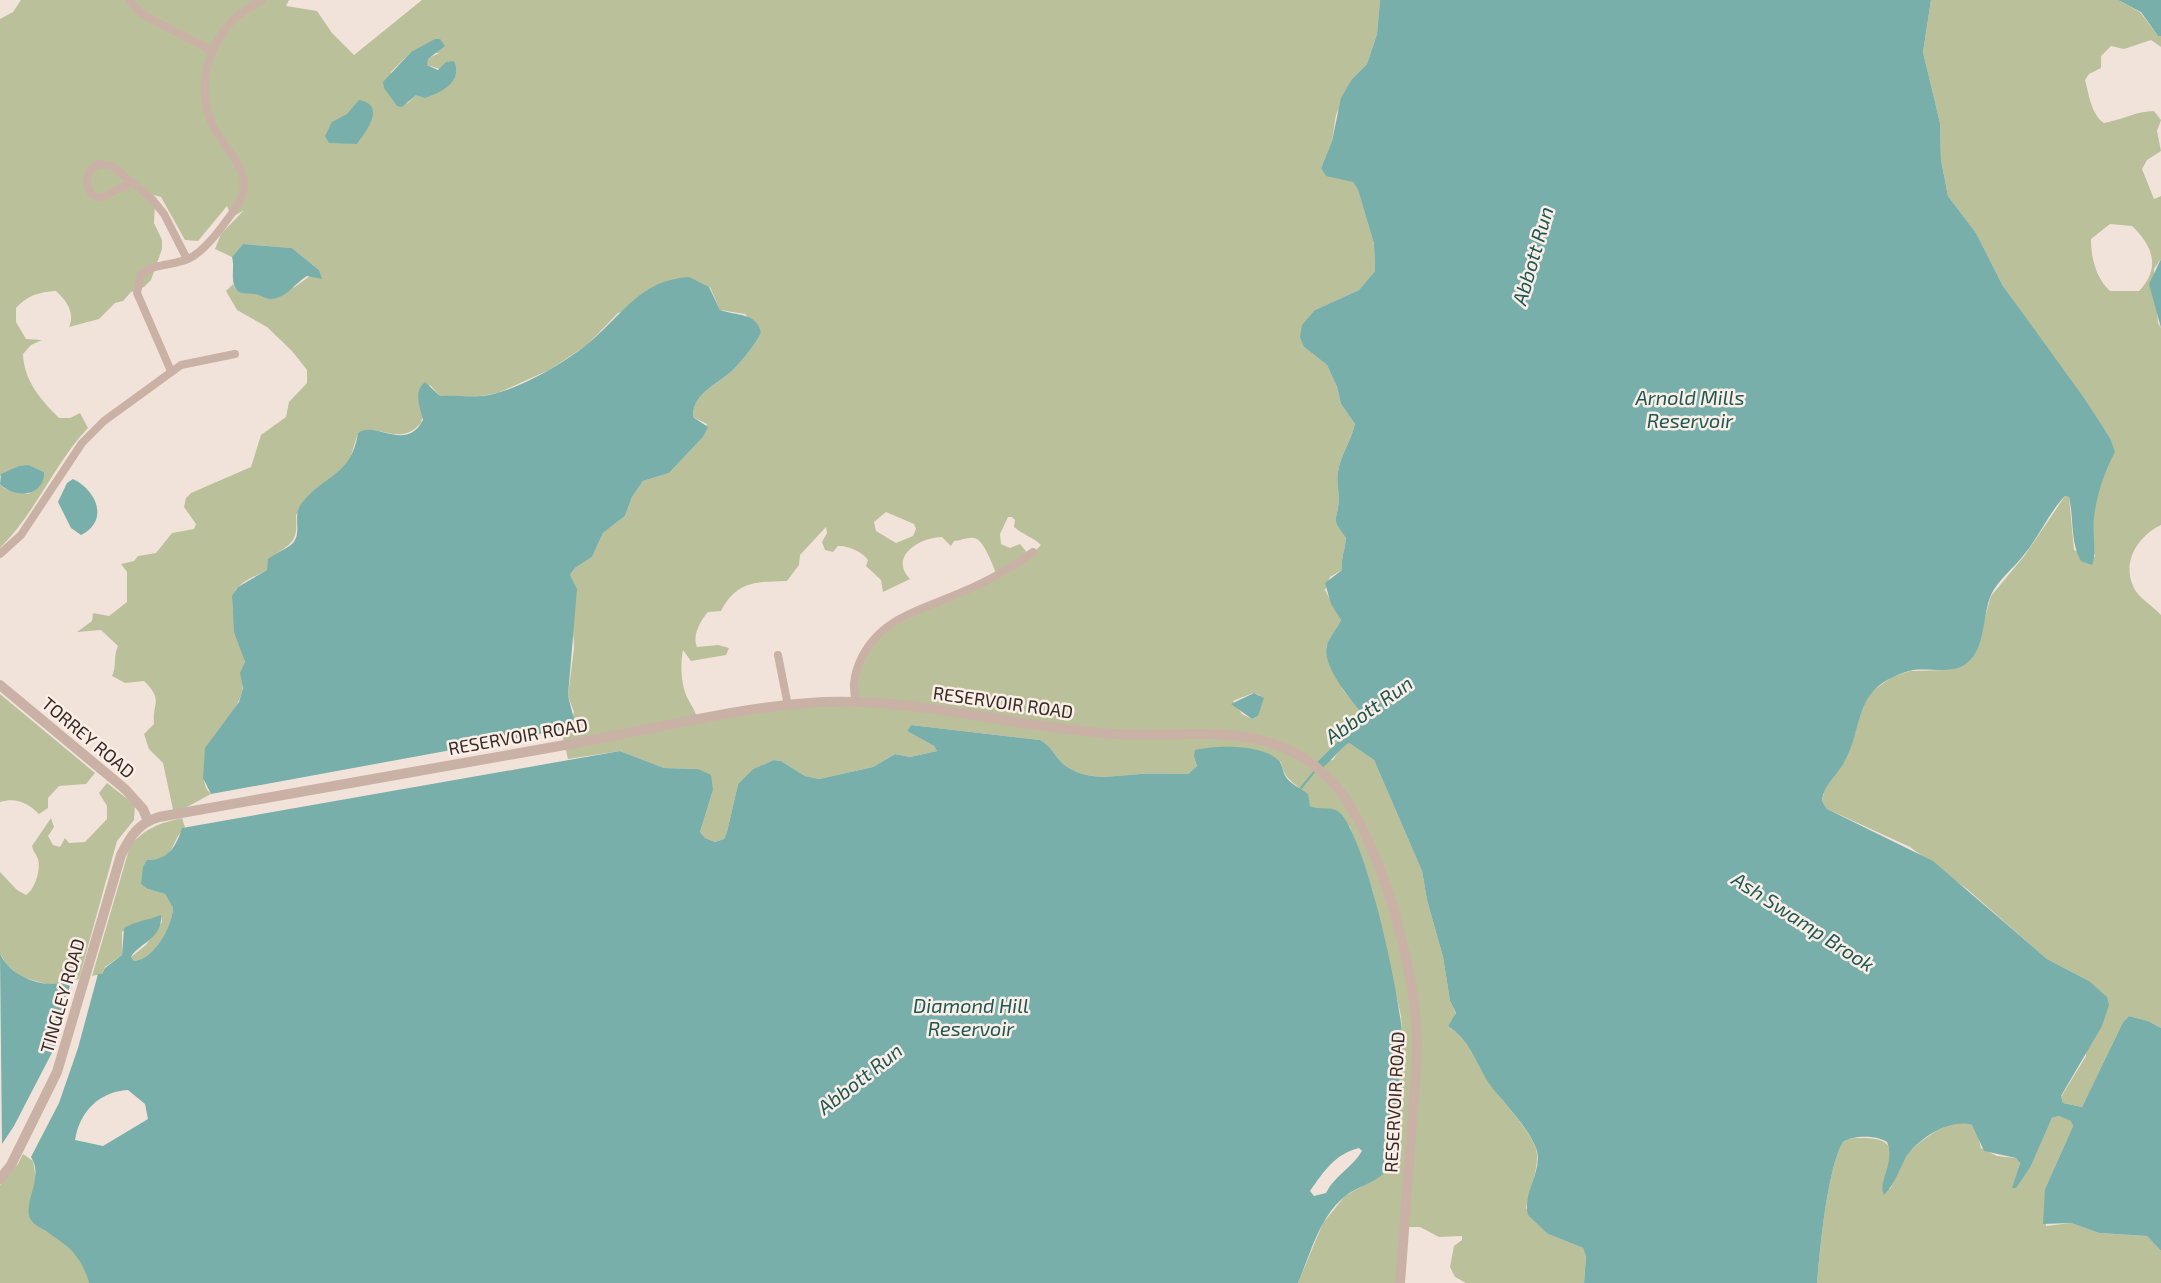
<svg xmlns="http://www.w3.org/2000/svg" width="2161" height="1283" font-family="'Exo 2',sans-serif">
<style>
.green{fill:#bac19a;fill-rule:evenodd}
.water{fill:#79afaa;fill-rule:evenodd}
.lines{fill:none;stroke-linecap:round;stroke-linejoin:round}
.stream{stroke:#79afaa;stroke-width:2}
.minor{stroke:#cab1a6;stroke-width:8}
.tertiary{stroke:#cab1a6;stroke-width:10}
.labels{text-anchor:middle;stroke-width:5;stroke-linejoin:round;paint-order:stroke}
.street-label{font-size:18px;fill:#362a27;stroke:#faeee7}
.water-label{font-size:20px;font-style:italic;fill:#1c5853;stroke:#faeee7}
</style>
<rect width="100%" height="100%" fill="#f2e3da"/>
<g class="green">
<path d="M21,0H289L286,6L317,11L332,33L354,55L422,0H1380L1377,34L1367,64L1352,79L1336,115L1332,141L1321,168L1353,182L1358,190L1374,244L1375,271L1359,290L1315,310L1304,347L1327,365L1337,387L1341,404L1355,424C1351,441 1340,456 1338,472C1336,481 1339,491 1339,500C1337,523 1330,517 1346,538C1345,551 1341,555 1342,570L1330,577L1325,590L1341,620L1326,647L1343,690L1363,715L1339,731L1342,737L1317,762L1333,760L1340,749L1349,743L1374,760L1422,871L1427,900L1443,957L1450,1001L1456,1014L1448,1026C1468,1040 1476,1061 1488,1081C1499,1099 1535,1134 1537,1154C1538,1172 1529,1190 1526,1208L1548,1234L1583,1248L1586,1255L1584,1283H1466L1455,1277L1450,1267L1454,1246L1462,1240V1236L1439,1237L1420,1227H1405L1399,1283H1298L1323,1223L1345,1196L1370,1182L1391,1165L1397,1136L1396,1103L1403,1045L1401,1016L1373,892L1361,855L1350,827L1333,809H1316L1310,806L1307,794C1295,783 1284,780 1281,762L1194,757L1197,766L1188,774C1172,774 1157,773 1141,774C1117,775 1092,782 1069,768C1056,761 1052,745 1040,740L911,725L907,731L934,746L937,751L910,757L895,754L873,767L819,779L805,776L781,761L775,760L753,769L738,784L727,832L724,839L715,842L705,838L700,832L713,790L698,769L664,768L620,751L568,759L561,730L570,725L574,712L568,696L574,648L570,575L575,568L592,557L603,533L625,516L632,497L643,481L669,473L703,437L707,424L693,417C692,392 721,383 735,368C744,358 755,345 761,333L745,314L720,310L710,287L618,313L587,345L549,370L498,393L480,396H440L430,385L421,423C399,448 380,422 358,433L349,462L296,515C298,542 293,543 271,557L267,570C258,575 245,580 238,587C224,601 241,645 245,662C239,675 246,685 240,698C229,725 204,736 204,768C204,779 203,787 211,794L174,814L163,763L149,749L144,734L154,724C152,702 164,701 144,681L125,683L112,676C117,666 113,656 118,646L101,630L77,632L92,621L93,613L109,616L127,602V572L121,564L134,561L138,556L156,553L172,533L194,529L196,524L184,507L186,498L191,493L251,467L261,435L286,417L289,402L307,383V370L292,351L267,327L237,310L226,291L233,284C239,297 245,291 257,294C260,294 263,297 266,297C284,300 304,278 319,270L292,248L243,244L232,257L215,249L221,234L244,210L236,215L230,213L227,206L198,241L185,240L161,197L150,194L155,204L154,223L162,240V249L151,280L144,287L131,292L123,301L115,303L99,319L69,327C75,313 67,301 56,291C39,292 28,295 16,308V322L26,339L42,340L31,345L23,354C24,381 41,400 59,418H70L80,413L88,428C53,465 38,510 0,548V484L5,489L28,494L40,486L44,472L29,465L0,476V19L13,12ZM411,52L439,53L427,59V65L440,69L408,103L397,106L391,72ZM886,512L914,524L916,529L913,536L896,543L876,531L874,522ZM1008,517H1012L1015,520L1014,527C1022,534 1033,537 1041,545L1030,556L1020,544L1010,548L1001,544L1000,534ZM826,527L827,533L822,542L825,550L833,552L838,546C847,545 863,552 868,560L866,566L881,580L883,592L910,579C888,556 921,537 942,537L951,546L954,541C960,541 968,537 974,538C984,539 993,567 997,575L879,633L861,665L852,702L697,720C696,711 692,707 688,699C681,686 680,664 683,650L691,661L726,655L729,648L718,645L697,647C692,636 700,621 708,612L721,611C737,580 757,582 787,581L799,565L800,555ZM1253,693L1260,695L1258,716L1252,719L1242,714L1233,701Z"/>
<path d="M1931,0H2118L2140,12L2158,36H2161V47L2151,40L2124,49L2111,46L2101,56V68L2089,74L2085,80C2089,94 2091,114 2104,123C2122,120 2136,111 2154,111L2161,120L2157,131L2161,151L2147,160L2142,169L2154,199L2161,196V259L2154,269L2158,323L2161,328V525C2138,536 2121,562 2134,588C2138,597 2154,607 2161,615V1028L2148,1021L2129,1016L2123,1022L2082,1107L2063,1103L2061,1097L2086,1056L2089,981L2047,959L1967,889L1910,847L1827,809L1822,801L1825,788L1842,766L1855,734L1862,707L1871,692L1892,677L1910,671L1948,670L1975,653L1991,596L2025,555L2065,496L2069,497L2074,550L2095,557C2089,534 2093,506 2101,483C2106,467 2111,455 2110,438L2003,286L1976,233L1948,196L1941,160L1940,123L1923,52ZM2110,224L2132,226C2153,246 2161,268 2139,291H2110C2096,278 2091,258 2091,239Z"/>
<path d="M0,694L95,773L86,784L59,786L48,798V808L39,814C28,803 16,797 0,802Z"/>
<path d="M107,783L135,805L134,820L117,841L79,979L54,986L21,977L6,964L0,953V872L17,890L26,895C35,889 41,870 38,859C36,854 33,851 32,846L51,818L54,827L48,836L53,845L60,847L65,838L69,843L85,842L107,819V806L99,793Z"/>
<path d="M182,818L185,827C169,843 177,860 147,860L148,889L165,894L173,908C172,927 155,959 134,961L131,957L146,945L162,922L161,916C147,921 133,922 122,932V955L105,967L102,974L92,976L130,846C145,828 160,823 182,818Z"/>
<path d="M2059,1116L2072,1121L2073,1126L2045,1189L2046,1226L2071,1223L2099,1233L2147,1236L2161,1251V1283H1817C1820,1250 1827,1169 1843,1142C1851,1137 1857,1138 1866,1138C1901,1139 1892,1161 1883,1185L1890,1189C1896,1178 1900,1165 1907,1155C1917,1142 1958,1112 1973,1126C1978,1132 1979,1141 1981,1148L1997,1156L2016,1158L2020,1162L2013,1188L2031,1166L2052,1118Z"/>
<path d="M23,1154L33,1161L36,1178L62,1242L83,1262L89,1283H0V1185L18,1164Z"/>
</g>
<g class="water">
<path d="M1380,0H1931L1923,52L1940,123L1941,160L1948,196L1976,233L2003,286L2084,398L2110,438L2115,452C2105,471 2097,492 2094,518C2092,530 2097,556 2092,565L2081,561C2070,542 2074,518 2069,497L2065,496C2048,514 2039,537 2023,556C2013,569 1998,580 1991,595C1982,616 1986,648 1967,663C1951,676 1926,666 1909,671C1849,689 1867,725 1842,766C1833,780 1824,785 1822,801L1827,809L1933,861L2047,959L2089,981L2107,997L2109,1005L2102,1026L2061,1096L2063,1103L2082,1107L2123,1022L2129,1016L2148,1021L2161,1028V1251L2147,1236L2099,1233L2071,1223L2043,1224L2045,1189L2073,1126L2071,1121L2059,1116L2052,1118L2031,1166L2016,1188H2012L2020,1163L2016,1158L1984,1151L1972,1125C1950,1118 1918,1139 1906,1157C1899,1170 1895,1184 1884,1195C1877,1182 1896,1162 1887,1142C1876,1135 1854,1135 1843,1142C1827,1169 1820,1250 1817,1283H1584L1586,1256L1583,1248L1548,1234L1528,1215C1522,1193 1542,1173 1537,1151C1530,1128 1502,1102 1488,1082C1476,1062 1469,1040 1448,1026L1456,1013L1450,1001L1443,957L1427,900L1422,871L1374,760L1349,743C1338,750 1332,761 1321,769L1316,763L1342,737L1339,731L1363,715C1351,700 1321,665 1327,645C1330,637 1337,628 1341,620L1331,604L1325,583L1342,570C1341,555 1345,551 1346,538C1330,517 1337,523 1339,500C1339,491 1336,481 1338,472C1340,456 1351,441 1355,424L1341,404L1337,387L1327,365L1304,347L1300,337L1302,325L1315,310L1359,290L1375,271L1374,244L1358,190L1353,182L1326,176L1321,168L1332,141L1341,98L1352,79L1367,64L1377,34Z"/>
<path d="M2118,0H2161V36H2158L2141,12Z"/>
<path d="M435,39H440L445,46L428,59L427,65L438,70L446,62L454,61C463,82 442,92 425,98L416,95L402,107L397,106L384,88L383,82L411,52Z"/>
<path d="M359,100C387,105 366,132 357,144L329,143L325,136L332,122L347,114Z"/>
<path d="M243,244L292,248L319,270L322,279L307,276C295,283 287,298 271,299C265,299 260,294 253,294C247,293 240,295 236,289C230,281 235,267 232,257Z"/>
<path d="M2161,259V328L2149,284Z"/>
<path d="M689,277L709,287L720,310C736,316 757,312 761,333C755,345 744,358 735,368C721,383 692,392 693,417L708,427L703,437L669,473L643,481L632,497L625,516L603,533L592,557L575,568L570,575L577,589L568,696L574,719L561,730L211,794L203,778L205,748L239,702L243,688L240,673L245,662L234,632L232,596L238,587L267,570L268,559C275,553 285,550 292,544C303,533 292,516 301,504C324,474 351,477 358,433C375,420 406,453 423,420C420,407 413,392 425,382L440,396C454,395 468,397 481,396C511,394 561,365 585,346C621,318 638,280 689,277Z"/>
<path d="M29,465L44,472C45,497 14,499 0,484L1,474L19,466Z"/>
<path d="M73,479C96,490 110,520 81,535L71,528L58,502L67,483Z"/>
<path d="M1254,693L1264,698L1258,716L1252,719L1231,704Z"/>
<path d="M911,725L1040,740C1052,745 1056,761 1069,768C1092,782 1117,775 1141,774C1157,773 1172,774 1188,774L1197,766L1194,757L1195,750C1216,745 1262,744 1278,760C1283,764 1282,771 1286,777C1290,784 1301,788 1308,794L1310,806C1320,811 1332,805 1340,813C1367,839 1402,1004 1403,1044C1403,1063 1398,1083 1396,1103C1395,1122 1401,1148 1390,1166C1380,1183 1355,1186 1342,1199C1319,1219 1310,1255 1298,1283H89C81,1255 70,1248 46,1231C41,1228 34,1225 31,1220C21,1204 45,1178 31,1157L59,1103L78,1048L98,974H102L105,968L122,955L124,928C135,921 149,920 161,915C163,939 139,943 131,957L134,961C155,959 172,926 173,908L165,894L148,889L141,884L143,867L147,860C168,860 176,847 182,828L620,751L664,768L698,769L711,775L713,790L700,832L705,838L715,842L724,839L727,832L738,784L753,769L774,760L781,761L805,776L819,779L873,767L895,754L910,757L937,751L934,746L907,731ZM128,1090L145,1104L148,1119L103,1146L75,1140C80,1111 99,1092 128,1090ZM1359,1148L1362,1151C1352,1168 1334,1176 1326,1193L1314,1196L1310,1191C1324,1171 1335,1154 1359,1148Z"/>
<path d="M0,953C9,978 49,991 71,980L58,1041L14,1126L2,1144Z"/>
</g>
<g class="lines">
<path class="stream" d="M1301,788L1314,772"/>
<g class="minor">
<path d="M129,0L142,14L212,51"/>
<path d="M131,183L100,198L92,195C84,183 86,170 99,164L112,166L152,199L164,214L187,259"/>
<path d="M171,371L137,293L141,274C156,263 171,266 188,259C206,251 224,224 235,209C260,175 226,153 212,124C196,88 208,45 235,18C242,11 253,6 262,0"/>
<path d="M0,554L21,535L82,443L104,421L181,365L235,354"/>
<path d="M778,655L788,706"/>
<path d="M856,702C852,686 854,676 860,661C879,618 921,610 960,593C986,582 1010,569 1033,552"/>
</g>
<g class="tertiary">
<path d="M0,685L125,789L143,809L148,821"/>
<path d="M0,1179L11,1165L57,1072L121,855C130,837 138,823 159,817C298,792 437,768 576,743C655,729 743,706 823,702C920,698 1017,728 1114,734C1194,739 1272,716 1333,783C1379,832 1417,975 1417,1042C1417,1073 1413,1105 1411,1137C1407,1185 1404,1234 1400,1283"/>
</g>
</g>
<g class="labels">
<g class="street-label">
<text transform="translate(1003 703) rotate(8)" y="6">RESERVOIR ROAD</text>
<text transform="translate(518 737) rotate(-10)" y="6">RESERVOIR ROAD</text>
<text transform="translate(88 738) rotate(40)" y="6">TORREY ROAD</text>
<text transform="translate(63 996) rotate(-74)" y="6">TINGLEY ROAD</text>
<text transform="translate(1395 1102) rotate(-87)" y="6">RESERVOIR ROAD</text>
</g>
<g class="water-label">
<text transform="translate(1533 256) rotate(-74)" y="7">Abbott Run</text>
<text x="1690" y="405">Arnold Mills<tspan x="1690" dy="23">Reservoir</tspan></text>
<text transform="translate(1369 710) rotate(-35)" y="7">Abbott Run</text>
<text transform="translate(1803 922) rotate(33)" y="7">Ash Swamp Brook</text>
<text x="971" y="1013">Diamond Hill<tspan x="971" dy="23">Reservoir</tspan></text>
<text transform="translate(860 1079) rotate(-38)" y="7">Abbott Run</text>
</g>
</g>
</svg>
